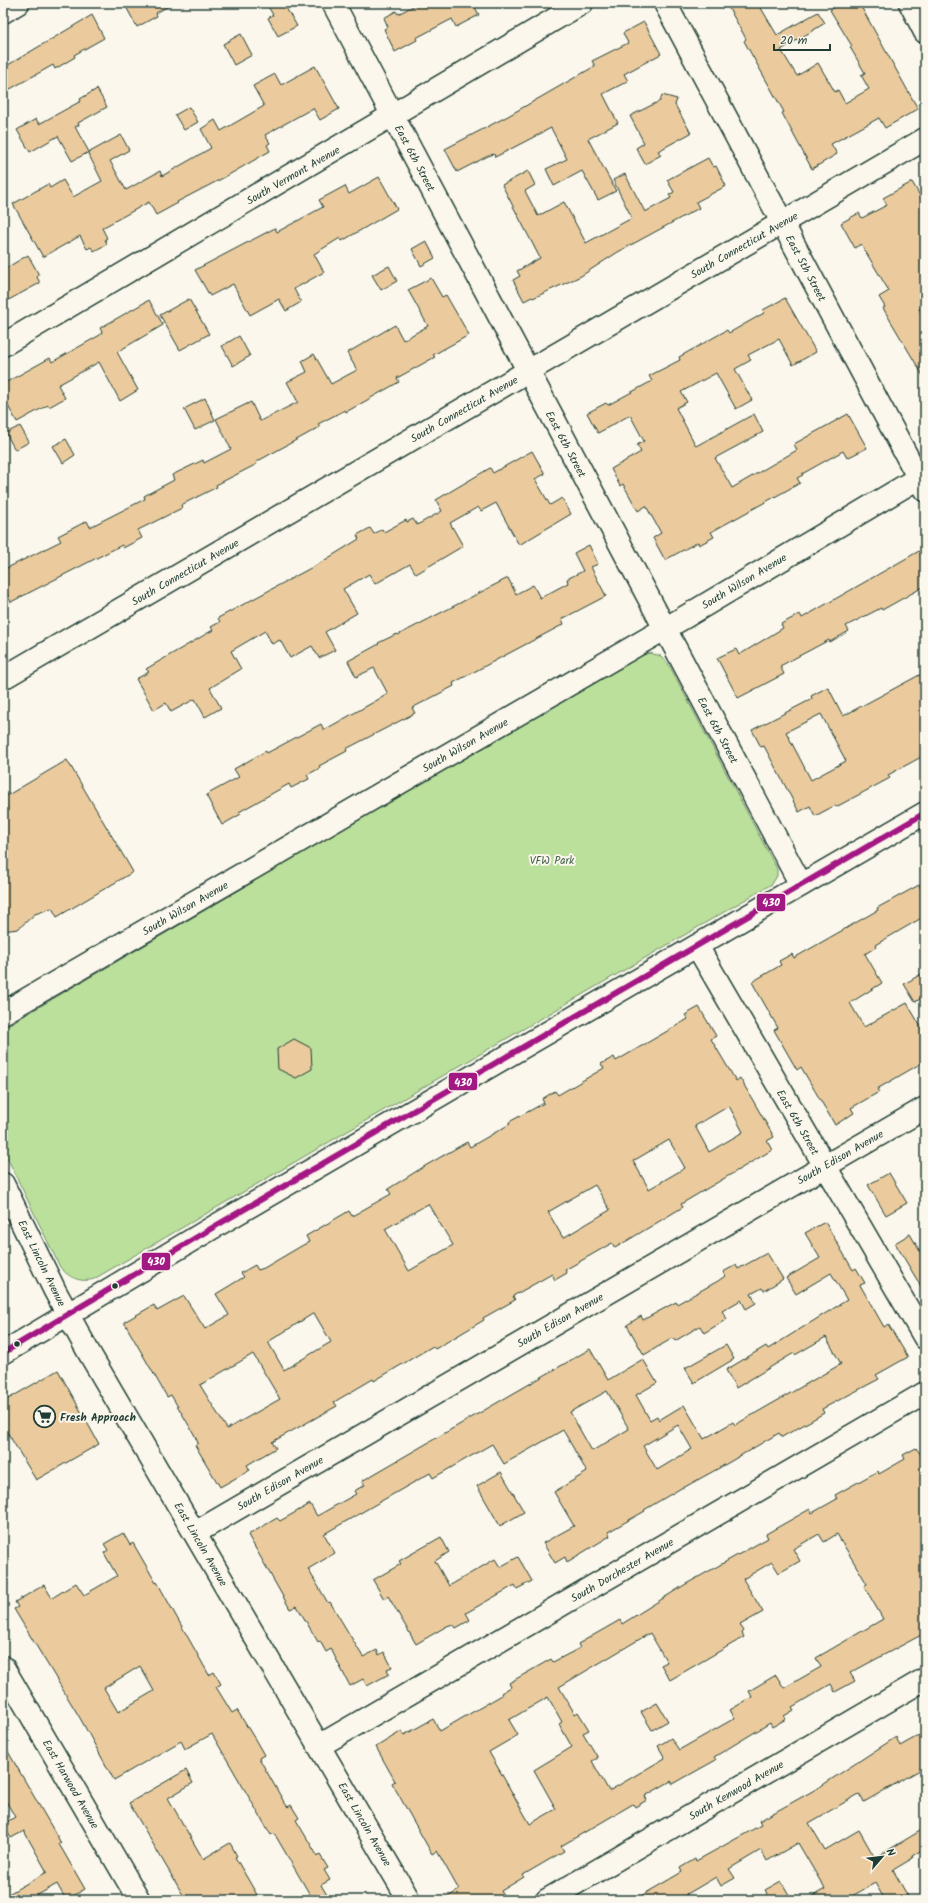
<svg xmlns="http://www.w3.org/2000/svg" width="928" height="1903" font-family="Kalam,sans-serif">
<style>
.green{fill:#bbe09b;stroke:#6d8e68}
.building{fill:#ebcb9d;stroke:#1f3d34;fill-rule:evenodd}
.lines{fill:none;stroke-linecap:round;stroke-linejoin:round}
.minor-casing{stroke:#1f3d34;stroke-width:25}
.minor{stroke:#fbf7ec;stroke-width:22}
.bus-1-casing{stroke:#fbf7ec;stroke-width:9}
.bus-1{stroke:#a31984;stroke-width:6}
.bus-dot{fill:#1f3d34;stroke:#fbf7ec;stroke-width:1.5}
.labels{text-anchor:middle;stroke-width:4;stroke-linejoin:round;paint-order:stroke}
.street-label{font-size:11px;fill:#1f3d34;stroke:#fbf7ec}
.park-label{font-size:11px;fill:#3e5e49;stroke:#fbf7ec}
.poi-label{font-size:11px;font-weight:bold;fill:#1f3d34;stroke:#fbf7ec;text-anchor:start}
.line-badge{stroke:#fbf7ec;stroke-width:1.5}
.badge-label{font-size:11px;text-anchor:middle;font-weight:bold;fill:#fff}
</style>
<rect width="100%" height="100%" fill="#fbf7ec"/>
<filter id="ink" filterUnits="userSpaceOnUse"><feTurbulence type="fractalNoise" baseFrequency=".025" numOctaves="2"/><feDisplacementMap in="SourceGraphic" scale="8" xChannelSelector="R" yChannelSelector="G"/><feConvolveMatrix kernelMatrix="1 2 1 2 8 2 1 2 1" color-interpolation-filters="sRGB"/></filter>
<g filter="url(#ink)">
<path class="green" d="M649,653L661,656L669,665L777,869V876L772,884L94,1279C81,1283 69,1278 60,1267L3,1149V1028L642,655Z"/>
<g class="building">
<path d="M124,3H174L156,13L157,16L137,27Z"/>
<path d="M266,3H283L297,26L278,36L268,18L273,15Z"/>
<path d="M419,3H483L475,7L479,15L456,27L452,19L416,38L417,40L395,52L384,29L388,27L384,18L396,11L398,14Z"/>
<path d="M726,3H758L777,35L818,12L825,23L781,50L797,76L818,63L835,92L838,90L845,103L869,89L861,75L865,73L850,47L852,46L830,10L842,3H859L918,109L885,128L879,118L831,144L837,154L812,169L782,113L784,112L744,41L746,39L744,35Z"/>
<path d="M92,15L104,38L74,55L75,57L55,69L53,65L3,93V68Z"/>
<path d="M644,22L661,54L624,74L628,81L603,94L618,123L588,139L616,191L598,200L582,171L554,186L546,169L567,159L551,128L503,153L495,157L494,154L488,156L457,172L445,149L508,116L595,66L592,61L628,43L623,33Z"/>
<path d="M241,34L252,55L234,65L223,44Z"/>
<path d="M315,66L339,109L320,120L313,108L265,135L270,143L267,145L270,151L225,177L177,202L178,203L156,215L149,202L102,228L107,238L105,239L107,244L94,251L91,247L87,249L80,236L43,257L13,204L48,184L50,188L63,180L73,197L102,181L88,153L121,135L129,150L110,161L126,190L160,171L162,176L211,148L201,129L215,120L221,131L264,106L253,86L275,74L281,85Z"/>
<path d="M97,89L107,107L78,123L79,125L75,127L89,152L72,161L58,136L30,152L17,130L36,119L39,124L81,101L80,99Z"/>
<path d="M662,95L677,99L675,105L691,133L658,151L661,155L645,164L636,148L644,143L630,116L660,101Z"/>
<path d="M189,107L198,122L184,130L175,115Z"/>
<path d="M708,158L713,167L716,166L726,186L696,202L699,208L618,252L581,276L533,298L532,297L524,301L513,280L520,276L517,271L540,258L502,185L528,171L535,185L525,191L538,216L564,202L586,243L632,218L613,180L625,174L645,212L671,198L669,195L674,192L667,180Z"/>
<path d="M379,177L397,209L342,241L340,238L314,254L324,272L294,289L301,302L286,311L279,299L250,315L233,284L210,296L195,270L275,228L277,232L323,207L319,200L345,186L349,194Z"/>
<path d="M912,182L925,204V306L919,309L925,319V379L883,308L885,307L879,297L889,291L861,244L855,248L841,223L859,213L862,218L887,205L883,198Z"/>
<path d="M426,241L435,258L421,266L412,249Z"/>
<path d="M28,255L39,275L37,277L40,283L3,303V270Z"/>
<path d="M389,266L397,281L381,290L372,275Z"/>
<path d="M431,278L442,297L446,295L469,335L433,355L435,357L397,378L399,382L346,412L345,410L318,424L320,427L256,462L257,464L216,485L217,487L181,505L182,508L138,530L142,538L123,548L122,545L11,602L3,587V570L61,541L58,536L87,521L90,527L145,499L144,496L174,480L172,475L203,460L204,463L231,449L216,419L251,402L260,421L298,402L287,382L307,372L302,361L314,354L331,384L357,370L347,353L395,325L403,340L428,326L408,290Z"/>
<path d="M785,298L816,352L793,365L779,339L748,355L751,360L735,369L752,400L736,409L716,373L681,392L687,402L676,408L696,446L754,414L763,432L715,458L732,488L797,450L794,444L848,414L867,448L847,458L843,451L802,474L803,475L797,478L800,483L711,532L714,537L699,545L698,542L665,560L653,538L661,533L646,506L638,511L623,484L620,486L611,469L641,452L637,445L644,441L630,415L598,433L587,413L606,403L608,405L652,381L649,376L680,360L679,357L727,330L729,333L764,313L763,310Z"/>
<path d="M189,299L209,334L180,350L160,315Z"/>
<path d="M149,300L163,325L117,352L138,390L120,401L99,362L58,385L65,398L49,407L48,405L17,422L3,397V384L50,358L52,362L100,335L102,332L100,328Z"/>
<path d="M239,336L250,356L233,366L222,346Z"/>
<path d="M205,398L215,420L195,430L184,409Z"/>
<path d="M20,426L29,442L15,450L6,433Z"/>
<path d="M66,439L75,455L63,463L53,446Z"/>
<path d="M532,451L545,474L535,479L550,505L562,498L571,514L519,545L496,503L481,511L478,507L450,523L463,546L416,574L410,564L375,584L369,574L343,589L357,613L325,632L335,650L319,658L312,646L290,658L280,640L272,644L265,631L231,651L241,669L210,688L221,708L205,717L195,699L171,712L166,703L154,710L136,679L149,672L146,669L213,630L211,627L220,622L218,618L320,563L359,539L357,535L370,528L374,534L382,529L384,532L406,520L407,522L413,519L417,525L442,511L436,500L490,468L493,473Z"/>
<path d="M589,545L598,564L591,567L606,596L562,619L564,624L453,683L454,686L412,708L415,713L346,749L347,751L319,766L320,768L307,775L309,779L291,788L289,784L239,812L241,814L222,825L206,795L239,777L234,769L266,751L267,753L321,724L324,730L388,694L374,668L356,677L348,661L379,644L378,643L397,634L398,635L508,578L516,594L533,585L540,598L568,583L567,579L583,571L574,553Z"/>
<path d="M919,551L925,563V586L882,610L881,608L846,626L849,631L830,642L829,640L780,666L784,674L738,698L717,658L736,649L739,655L783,628L781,624L800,614L802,618Z"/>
<path d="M925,672V755L888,775L890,778L836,807V805L815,816L810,806L799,812L764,746L761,747L752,730L812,699L811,696L828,687L843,716ZM821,714L846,761L811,780L786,732Z"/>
<path d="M67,760L133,872L57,917L52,908L35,914L18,929L3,931V798Z"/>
<path d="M919,885L925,896V916L875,945L876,947L865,954L882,983L850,1003L864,1027L907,1003L925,1034V1061L877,1089L879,1092L851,1108L854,1113L835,1125L801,1067L797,1070L774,1030L778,1028L752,982L781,965L779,961L792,954L794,958L878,910L877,908Z"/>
<path d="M925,972V996L915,1002L904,984Z"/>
<path d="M699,1007L716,1036L711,1039L736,1081L740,1078L774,1137L767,1141L772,1150L681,1204L683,1207L615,1248L612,1243L565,1270L567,1273L555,1280L552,1274L513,1296L515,1300L483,1318L484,1320L435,1349L433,1346L374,1381L373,1379L334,1402L337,1406L272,1442L276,1448L247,1465L250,1470L220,1487L195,1445L198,1443L194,1434L171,1395L167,1397L124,1322L154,1305L157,1311L184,1296L205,1329L229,1315L216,1294L244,1277L241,1273L255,1265L258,1270L264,1268L303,1245L309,1242L306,1236L349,1211L352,1216L391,1194L388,1189L425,1166L467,1142L470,1147L510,1124L509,1122L544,1103L542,1099L555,1091L558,1095L604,1068L601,1064L614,1057L616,1061L688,1019L685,1015ZM729,1106L743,1132L709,1152L695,1126ZM669,1140L685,1168L649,1189L633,1161ZM595,1185L610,1210L563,1238L548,1212ZM428,1204L453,1245L409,1271L385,1229ZM314,1313L331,1342L284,1370L268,1342ZM253,1354L280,1399L227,1429L200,1385Z"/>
<path d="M294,1039L311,1048L312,1069L296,1078L278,1069L277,1049Z"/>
<path d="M889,1173L907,1203L886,1215L868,1185Z"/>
<path d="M825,1222L853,1270L856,1268L865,1283L860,1285L884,1327L888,1324L908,1357L876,1375L879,1379L822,1409L824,1413L812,1420L782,1437L779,1433L721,1467L683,1488V1487L644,1510L645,1511L608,1532L610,1536L567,1562L565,1557L555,1563L543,1543L574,1526L554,1492L587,1472L563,1430L504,1464L492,1444L433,1478L430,1473L324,1534L335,1553L308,1569L328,1603L330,1602L363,1657L377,1650L379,1655L384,1652L392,1667L387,1669L389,1674L367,1686L363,1679L350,1686L331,1649L326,1652L320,1641L318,1642L297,1606L290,1609L248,1535L277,1518L280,1521L310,1504L317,1516L356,1494L354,1491L365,1485L362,1481L590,1349L608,1380L643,1359L657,1383L636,1395L650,1420L657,1416L659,1420L684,1405L704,1439L733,1422L735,1425L841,1364L826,1337L795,1355L794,1353L736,1388L726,1370L766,1346L768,1349L847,1300L831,1273L796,1294L786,1278L820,1258L805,1233ZM607,1391L629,1429L592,1451L570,1412ZM678,1425L692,1449L657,1470L643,1446Z"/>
<path d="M910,1234L925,1260V1293L895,1243Z"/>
<path d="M767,1253L783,1279L764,1291L762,1288L751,1294L756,1303L746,1309L741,1300L722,1311L727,1319L704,1333L700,1326L675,1341L673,1338L644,1355L627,1325L641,1316L643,1320L676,1302L677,1304L718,1281L725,1276L723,1272L736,1265L738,1269Z"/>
<path d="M726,1345L734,1359L694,1383L685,1368Z"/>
<path d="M58,1370L99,1444L36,1480L3,1425V1402Z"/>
<path d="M916,1448L925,1460V1633L850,1673L855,1681L835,1692L831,1684L792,1707L794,1710L784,1716L786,1719L772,1727L770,1723L714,1757L716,1760L673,1784L671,1781L645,1796L647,1800L635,1807L633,1804L561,1846L564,1851L523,1875L524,1877L501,1891L506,1900H443L459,1890L437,1851L432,1854L392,1783L395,1781L376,1747L402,1731L404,1735L433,1719L440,1731L502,1695L501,1693L511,1687L509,1683L551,1659L553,1662L580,1648L578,1644L620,1620L622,1624L686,1584L768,1538L766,1534L780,1526L810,1509L812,1513L837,1499L835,1495L878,1471L879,1474L905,1459L903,1455ZM819,1534L824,1542L837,1534L867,1584L864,1586L883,1619L816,1658L821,1667L784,1688L776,1675L749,1691L752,1697L730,1710L735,1718L679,1750L671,1738L658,1746L665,1758L609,1791L592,1761L598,1758L583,1733L589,1730L578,1712L575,1714L559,1687L650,1633L667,1662L661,1665L670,1680L744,1637L742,1633L744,1631L740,1625L763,1612L743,1579L772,1562L779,1573L800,1561L793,1549ZM548,1697L562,1722L559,1724L572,1747L534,1770L556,1809L530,1824L489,1752L518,1735L509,1720Z"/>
<path d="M501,1472L524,1512L500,1526L477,1486Z"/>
<path d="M123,1533L130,1545L133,1543L156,1583L157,1582L209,1675L214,1672L221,1684L216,1687L232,1713L237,1710L256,1741L264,1755L259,1758L284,1802L288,1807L291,1805L299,1818L296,1820L318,1857L320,1855L328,1868L324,1870L330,1880L321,1885L330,1900H313L274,1833L271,1835L212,1734L185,1749L181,1741L114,1780L80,1718L14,1609L18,1607L15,1602L44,1585L52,1598L76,1583L84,1595L117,1576L104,1553L108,1550L104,1544ZM140,1666L154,1691L118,1712L104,1688Z"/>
<path d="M441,1537L449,1552L435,1561L449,1586L495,1559L500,1567L518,1557L532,1581L517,1589L515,1585L466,1613L470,1620L456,1628L453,1624L447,1626L416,1644L388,1596L384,1599L373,1580L401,1564L399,1561Z"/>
<path d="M657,1703L668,1721L652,1730L641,1712Z"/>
<path d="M925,1732V1767L864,1802L859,1794L809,1823L825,1850L859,1830L875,1858L925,1828V1848L912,1856L913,1858L893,1870L910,1900H885L875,1883L845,1900H806L825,1889L798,1843L767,1861L761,1850L729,1869L735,1878L721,1886L716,1877L677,1900H634L682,1872L680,1868L695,1859L696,1861L761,1825L759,1821L818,1788L896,1737L900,1746Z"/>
<path d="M3,1743L61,1843L59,1844L85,1889L66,1900L57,1884L29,1900H3V1897L47,1872L24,1831L11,1838L3,1825V1824L15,1817L3,1796Z"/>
<path d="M186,1770L193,1783L168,1798L203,1859L230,1843L237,1856L235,1857L260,1900H186L129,1803Z"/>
<path d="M781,1881L792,1900H771L765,1890Z"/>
</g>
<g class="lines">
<defs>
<g id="minor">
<path d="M333,3L801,885"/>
<path d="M665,3L925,490"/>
<path d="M910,3L925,32"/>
<path d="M3,12L18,3"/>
<path d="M3,345L582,3"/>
<path d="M3,678L925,139"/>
<path d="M697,946L925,1338"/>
<path d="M3,1013L685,617L925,474"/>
<path d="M3,1184L55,1291L88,1351L409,1900"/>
<path d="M3,1353L212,1228L925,813"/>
<path d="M195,1533L925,1108"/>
<path d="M3,1667L139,1900"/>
<path d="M319,1746L925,1393"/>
<path d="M547,1900L925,1679"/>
</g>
</defs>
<use href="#minor" class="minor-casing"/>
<use href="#minor" class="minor"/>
<defs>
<path id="bus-1" d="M3,1353L212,1228L925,813"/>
</defs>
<use href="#bus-1" class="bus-1-casing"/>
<use href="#bus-1" class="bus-1"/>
</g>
</g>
<defs>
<symbol id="supermarket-ring" viewBox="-11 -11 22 22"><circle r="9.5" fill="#fbf7ec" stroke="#1f3d34" stroke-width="1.5"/><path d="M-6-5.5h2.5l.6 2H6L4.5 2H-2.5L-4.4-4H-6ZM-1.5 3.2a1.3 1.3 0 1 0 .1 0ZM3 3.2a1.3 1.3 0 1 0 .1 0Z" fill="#1f3d34"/></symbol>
</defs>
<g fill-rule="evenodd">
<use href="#supermarket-ring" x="32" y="1404" width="25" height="25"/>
</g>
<g class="bus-dot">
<circle cx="115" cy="1286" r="3.5"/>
<circle cx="17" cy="1344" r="3.5"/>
</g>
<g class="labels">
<g class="street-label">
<text transform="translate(415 158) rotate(62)" y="4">East 6th Street</text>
<text transform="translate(293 175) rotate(-30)" y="4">South Vermont Avenue</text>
<text transform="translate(744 245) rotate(-30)" y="4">South Connecticut Avenue</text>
<text transform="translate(806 268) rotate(62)" y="4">East 5th Street</text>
<text transform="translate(464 409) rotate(-30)" y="4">South Connecticut Avenue</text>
<text transform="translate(566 444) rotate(62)" y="4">East 6th Street</text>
<text transform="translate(185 572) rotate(-30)" y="4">South Connecticut Avenue</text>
<text transform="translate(744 581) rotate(-31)" y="4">South Wilson Avenue</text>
<text transform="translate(718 730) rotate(62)" y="4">East 6th Street</text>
<text transform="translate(465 745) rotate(-30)" y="4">South Wilson Avenue</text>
<text transform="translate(185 908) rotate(-30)" y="4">South Wilson Avenue</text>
<text transform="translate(798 1122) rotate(60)" y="4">East 6th Street</text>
<text transform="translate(840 1157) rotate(-30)" y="4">South Edison Avenue</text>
<text transform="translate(42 1263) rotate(64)" y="4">East Lincoln Avenue</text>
<text transform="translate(560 1320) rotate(-30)" y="4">South Edison Avenue</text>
<text transform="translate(280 1483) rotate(-30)" y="4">South Edison Avenue</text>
<text transform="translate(201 1544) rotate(60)" y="4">East Lincoln Avenue</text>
<text transform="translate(622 1570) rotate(-30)" y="4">South Dorchester Avenue</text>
<text transform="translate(71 1784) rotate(60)" y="4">East Harwood Avenue</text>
<text transform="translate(736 1790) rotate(-30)" y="4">South Kenwood Avenue</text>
<text transform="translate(365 1824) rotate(60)" y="4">East Lincoln Avenue</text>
</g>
<g class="park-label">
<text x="552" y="864">VFW Park</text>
</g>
<g class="poi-label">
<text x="60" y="1421">Fresh Approach</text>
</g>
</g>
<g class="line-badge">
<rect x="756" y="893" width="30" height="19" rx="4" fill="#a31984"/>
<rect x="448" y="1072" width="30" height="19" rx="4" fill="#a31984"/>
<rect x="141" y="1252" width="30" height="19" rx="4" fill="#a31984"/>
</g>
<g class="badge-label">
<text x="771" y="906">430</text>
<text x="463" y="1086">430</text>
<text x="156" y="1265">430</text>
</g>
<rect width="928" height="1903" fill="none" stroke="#fbf7ec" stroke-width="16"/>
<rect x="8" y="8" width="912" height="1887" fill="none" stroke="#1f3d34" stroke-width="1.5" filter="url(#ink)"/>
<g transform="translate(882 1857) rotate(62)" stroke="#fbf7ec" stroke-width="3" paint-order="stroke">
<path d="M0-3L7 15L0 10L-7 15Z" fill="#1f3d34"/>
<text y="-6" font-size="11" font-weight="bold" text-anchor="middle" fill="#1f3d34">N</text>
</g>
<path d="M774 44v6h56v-6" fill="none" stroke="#1f3d34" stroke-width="2"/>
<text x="780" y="44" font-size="12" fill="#1f3d34" stroke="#fbf7ec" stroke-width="3" paint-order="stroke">20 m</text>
</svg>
